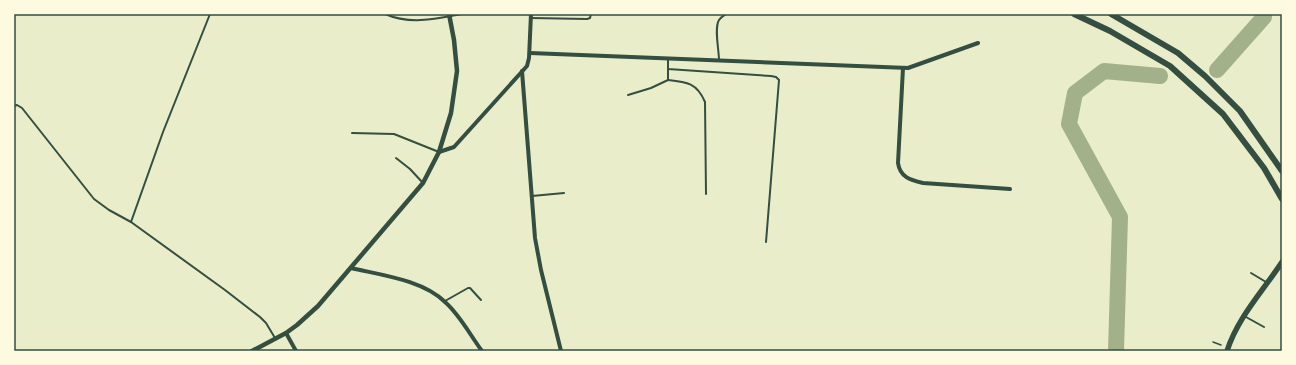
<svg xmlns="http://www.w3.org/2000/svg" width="1296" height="365" font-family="Bitter,serif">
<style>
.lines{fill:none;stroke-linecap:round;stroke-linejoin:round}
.river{stroke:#a3b18a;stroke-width:16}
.path{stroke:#344e41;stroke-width:1.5}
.service{stroke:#344e41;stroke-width:2}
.minor{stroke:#344e41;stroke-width:4}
.tertiary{stroke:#344e41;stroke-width:4.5}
.secondary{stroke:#344e41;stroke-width:5.5}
.trunk{stroke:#344e41;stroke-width:6}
.neatline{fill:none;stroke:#344e41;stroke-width:1.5}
</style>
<rect width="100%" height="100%" fill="#e9edc9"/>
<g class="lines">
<g class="river">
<path d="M1217,70L1264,17V14"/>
<path d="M1116,351L1120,217L1069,124L1075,93L1104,71L1160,76"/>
</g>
<path class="path" d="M1213,342L1221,345"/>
<g class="service">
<path d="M210,14L163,132L131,222L225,290L260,317L266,323L275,338"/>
<path d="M385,14C410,25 436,19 462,14"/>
<path d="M531,18L587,19L590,18L591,14"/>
<path d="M668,59V69L771,76L776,77L779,80L766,242"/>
<path d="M719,60C719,50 714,28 719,20C721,17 723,16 726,14"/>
<path d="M668,80C687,82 697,83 705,102L706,194"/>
<path d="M628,95L651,88L668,80V69"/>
<path d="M14,106L17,105L22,108L94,199L109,210L131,222"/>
<path d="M352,133L394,134L439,152"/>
<path d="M396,158L410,169L423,183"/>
<path d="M532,196L564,193"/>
<path d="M1251,273L1266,282"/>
<path d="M445,301L468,288H470L481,300"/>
<path d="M1246,317L1264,327"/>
</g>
<g class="minor">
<path d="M530,53L908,68L978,43"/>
<path d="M903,68L898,163C900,177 910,180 923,183L1010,189"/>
<path d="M522,71L535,238L541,270L561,351"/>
<path d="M439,152L454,147L527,66L529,58L531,14"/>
<path d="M351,268C381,275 423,280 445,302C460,315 470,335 482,351"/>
<path d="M286,333L296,351"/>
</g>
<path class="tertiary" d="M252,351L286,333L297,325L318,306L423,183L439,152L451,113L457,71L454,40L449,14"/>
<path class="secondary" d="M1227,351C1238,317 1263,291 1282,262"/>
<g class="trunk">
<path d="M1074,14L1110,31L1170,66L1223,114L1264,168L1282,199"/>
<path d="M1111,14L1178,53L1205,76L1240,111L1282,171"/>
</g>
</g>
<rect width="1296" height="365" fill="none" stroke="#fefae0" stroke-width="30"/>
<rect x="15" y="15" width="1266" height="335" class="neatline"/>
</svg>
